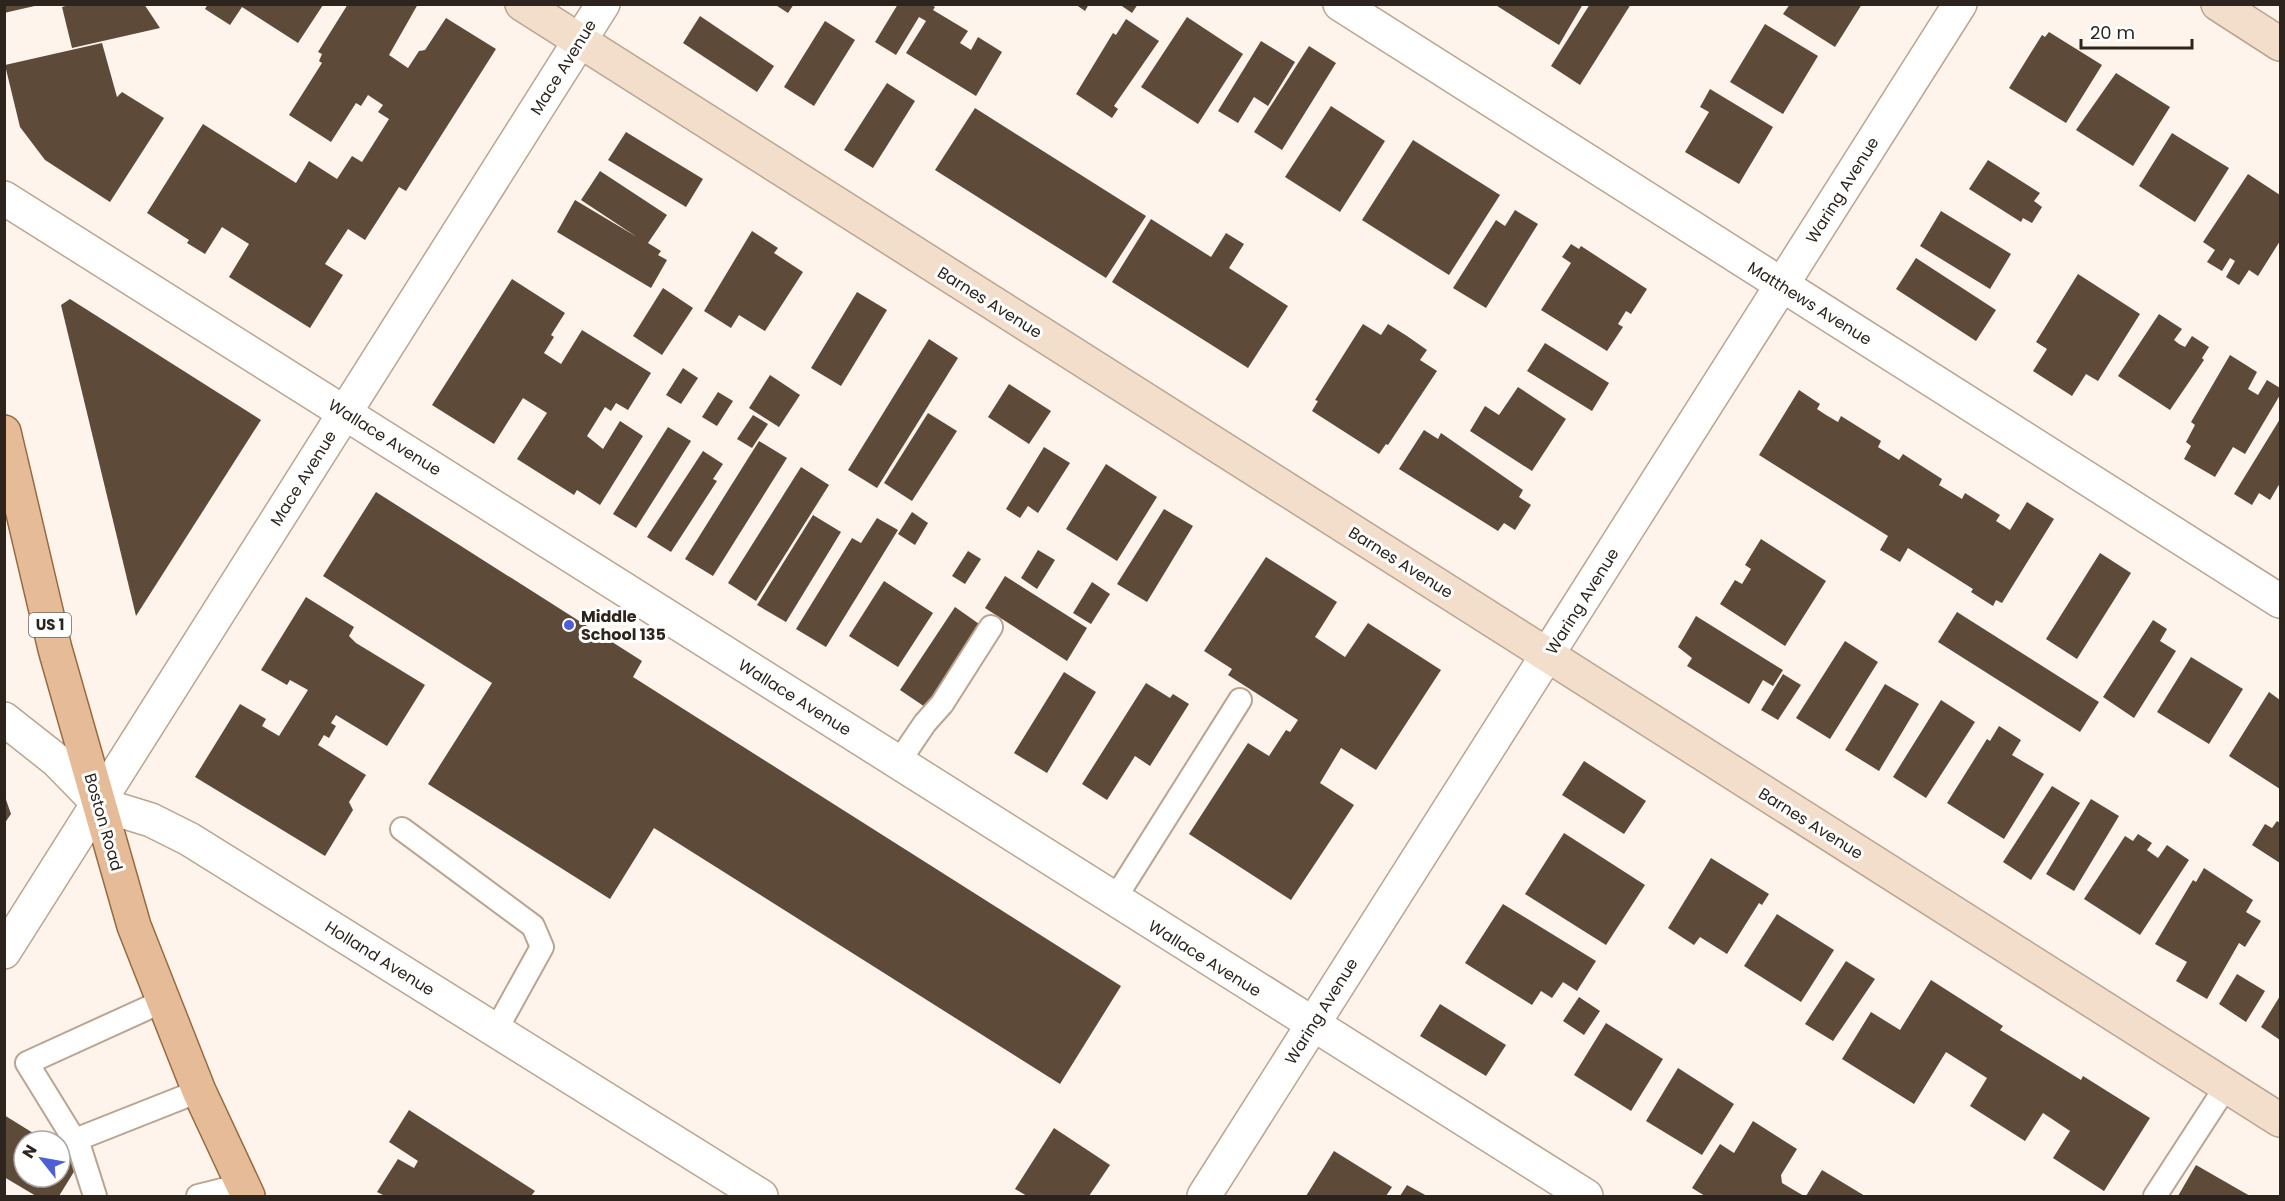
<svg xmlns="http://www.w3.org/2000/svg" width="2285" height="1201" font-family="Poppins,sans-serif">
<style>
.building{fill:#5e4a39}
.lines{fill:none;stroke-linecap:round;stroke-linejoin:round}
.lane-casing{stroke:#bba490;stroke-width:26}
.street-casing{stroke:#bba490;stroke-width:36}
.secondary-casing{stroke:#bba490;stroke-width:36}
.primary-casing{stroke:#996a3f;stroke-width:36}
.lane{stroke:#fff;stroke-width:22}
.street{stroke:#fff;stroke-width:33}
.secondary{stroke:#f2decb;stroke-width:33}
.primary{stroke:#e5bc97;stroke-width:33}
.poi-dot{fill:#4d5fd4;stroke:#fff;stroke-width:2}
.labels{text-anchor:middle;stroke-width:6;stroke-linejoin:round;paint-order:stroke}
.shield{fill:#fff;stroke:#6c6661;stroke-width:1.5}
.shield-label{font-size:15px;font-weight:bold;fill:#2d241d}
.street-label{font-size:16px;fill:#2d241d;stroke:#fff}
.poi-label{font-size:16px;font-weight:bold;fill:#2d241d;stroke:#fff;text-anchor:start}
</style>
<rect width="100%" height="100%" fill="#fef4ec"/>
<g class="building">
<path d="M4,4H39V5L4,13Z"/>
<path d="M73,4H144L160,28L72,48L62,7Z"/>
<path d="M208,4L244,5H323L298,43L242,7L230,25L205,9Z"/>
<path d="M348,4H418L389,55L408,68L419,51L425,50L446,18L496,49L406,191L399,187L365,240L348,229L325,264L343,275L310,328L229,277L249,244L222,227L205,254L187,243L189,240L147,213L203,124L296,183L309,161L337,179L352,156L362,162L389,119L378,112L383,105L368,95L361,106L356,103L331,142L289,115L322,63L319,61L322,54L318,52Z"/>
<path d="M774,4H794L788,13Z"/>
<path d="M898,4H930L935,7L933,10L968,31L960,43L971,50L978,37L1002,52L976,96L906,53L926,21L919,17L896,55L875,42Z"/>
<path d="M1075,4H1089L1085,11Z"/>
<path d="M1119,4H1138L1132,13Z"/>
<path d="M1494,4H1583L1559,45Z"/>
<path d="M1590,4H1631L1580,85L1551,66Z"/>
<path d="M1790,4H1862L1835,47L1783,14Z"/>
<path d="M700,16L774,66L757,92L683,43Z"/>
<path d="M1187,17L1243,54L1198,124L1141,87Z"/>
<path d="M1126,19L1159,41L1114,106L1118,109L1112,118L1076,94L1113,33L1116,35Z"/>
<path d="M825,21L855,40L814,106L784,87Z"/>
<path d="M1765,24L1818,56L1783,114L1730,82Z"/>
<path d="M2049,32L2102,65L2066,123L2009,88L2042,35L2045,37Z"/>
<path d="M1261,41L1295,62L1268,106L1254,97L1238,123L1218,111Z"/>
<path d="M102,43L117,97L122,92L164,118L110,202L45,160L20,127L5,65Z"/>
<path d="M1309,46L1336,63L1282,150L1254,132Z"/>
<path d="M2116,73L2170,107L2133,166L2076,130Z"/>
<path d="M887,83L915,101L873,168L844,150Z"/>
<path d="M1710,89L1773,127L1739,184L1685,152L1709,112L1700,107Z"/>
<path d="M1331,106L1385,141L1340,212L1285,177Z"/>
<path d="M975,108L1146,216L1106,278L935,170Z"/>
<path d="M626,132L703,179L686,207L608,160Z"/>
<path d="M2172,133L2229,168L2195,222L2139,186Z"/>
<path d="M1413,140L1500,195L1449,275L1362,220Z"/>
<path d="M1988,160L2040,193L2034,201L2042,207L2032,223L2023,218L2021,222L1969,189Z"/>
<path d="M600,171L667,215L648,243L661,251L658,255L667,260L651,288L557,232L575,200L637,237L581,200Z"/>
<path d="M2248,174L2280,195V241L2258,276L2249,270L2239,285L2226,277L2235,261L2230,258L2222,271L2207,262L2215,250L2203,242Z"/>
<path d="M1515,210L1538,224L1486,308L1453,288L1496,220L1505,226Z"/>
<path d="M1941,211L2011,254L1990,289L1920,246Z"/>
<path d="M1151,219L1211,257L1226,233L1244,244L1229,268L1288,306L1248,368L1112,282Z"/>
<path d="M752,231L778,248L774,253L803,272L765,331L739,315L731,328L704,311Z"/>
<path d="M1571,244L1579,249L1581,246L1647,289L1631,314L1626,311L1618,324L1623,327L1607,351L1541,310L1571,263L1562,257Z"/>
<path d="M1916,258L1996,310L1976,341L1896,289Z"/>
<path d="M2078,274L2140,314L2098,381L2086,374L2072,396L2033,371L2047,349L2036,342Z"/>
<path d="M512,279L565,313L551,335L554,337L544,353L561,364L582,330L651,373L628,410L616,403L611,411L605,407L587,436L603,449L620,421L643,436L600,505L577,490L574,495L517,459L547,413L523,398L494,444L432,405Z"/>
<path d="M663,288L693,308L662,355L633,336Z"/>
<path d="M857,292L887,310L841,386L811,368Z"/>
<path d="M70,299L261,420L136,616L61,305Z"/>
<path d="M2159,314L2182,329L2174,340L2179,344L2185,347L2192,336L2209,347L2202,358L2204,360L2170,410L2118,376Z"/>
<path d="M1363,324L1381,335L1388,324L1407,336L1427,350L1420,360L1437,371L1388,445L1386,444L1379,454L1312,411L1318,401L1315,400Z"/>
<path d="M929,339L958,358L877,488L848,470Z"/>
<path d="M1545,343L1609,383L1592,411L1527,371Z"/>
<path d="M2230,355L2257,372L2248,389L2258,395L2267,380L2280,388V395L2245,454L2233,447L2215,477L2184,459L2191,446L2186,442L2195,425L2191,422Z"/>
<path d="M683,368L698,378L681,404L666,395Z"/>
<path d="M770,375L800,395L779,427L749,408Z"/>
<path d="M1009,384L1051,411L1029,444L988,417Z"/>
<path d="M1518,387L1566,419L1532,471L1470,431L1485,406L1499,415Z"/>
<path d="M1799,390L1820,404L1817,409L1826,415L1838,422L1841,416L1881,441L1878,447L1899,460L1903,454L1942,479L1939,485L1949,491L1962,499L1965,493L2000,515L1996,521L2010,530L2027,502L2054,519L2002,603L1996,600L1993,606L1971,592L1973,589L1908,548L1900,562L1880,550L1888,536L1759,455Z"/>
<path d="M718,392L733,401L717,426L702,417Z"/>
<path d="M928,413L957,431L912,501L884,483Z"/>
<path d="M753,415L768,424L752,448L737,439Z"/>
<path d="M2280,419V483L2270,500L2259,493L2252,505L2234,494Z"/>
<path d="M668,427L691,441L636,528L613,514Z"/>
<path d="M1424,430L1438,439L1441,433L1523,490L1519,497L1531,505L1515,530L1504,523L1498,531L1399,469Z"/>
<path d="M759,441L787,458L713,576L685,559Z"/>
<path d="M1044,447L1070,463L1038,513L1028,506L1020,518L1006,509Z"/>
<path d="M703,451L723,464L713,479L717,481L671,552L647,537Z"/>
<path d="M1106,464L1157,497L1117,561L1066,529Z"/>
<path d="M801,467L829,485L756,601L728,583Z"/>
<path d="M376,492L642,661L633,677L1121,986L1060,1084L654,828L610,899L428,784L492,683L323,576Z"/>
<path d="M1164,509L1193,526L1147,602L1117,584Z"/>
<path d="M912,512L928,523L915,545L898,534Z"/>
<path d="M813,515L841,532L786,622L757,605Z"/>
<path d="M877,518L898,530L826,647L796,629L852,538L861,543Z"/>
<path d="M1761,539L1826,581L1785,646L1720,604L1735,580L1742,584L1751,569L1745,565Z"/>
<path d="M1038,550L1055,560L1037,589L1021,578Z"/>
<path d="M968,551L981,559L965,584L952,576Z"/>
<path d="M2100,553L2131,573L2077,659L2046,639Z"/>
<path d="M1266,557L1337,602L1315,637L1345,657L1368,623L1441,670L1376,770L1341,748L1320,783L1354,805L1291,900L1189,834L1248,743L1269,756L1286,730L1290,732L1298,720L1228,675L1232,669L1204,651Z"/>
<path d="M1005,576L1087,628L1067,661L985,608Z"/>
<path d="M884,581L933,613L898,667L849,636Z"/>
<path d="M1092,582L1110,594L1091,624L1073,613Z"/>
<path d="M306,597L354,627L349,636L356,643L425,685L387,746L336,715L331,723L336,726L329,738L324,735L318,745L366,775L349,802L353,810L325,856L195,777L240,704L266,719L262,726L279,736L308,690L290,680L287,685L261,670Z"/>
<path d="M955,607L982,626L928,709L900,690Z"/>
<path d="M1957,612L2099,702L2080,732L1938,642Z"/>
<path d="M1696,616L1783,670L1773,686L1763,680L1749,704L1687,666L1692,658L1678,647Z"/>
<path d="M2153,620L2167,629L2160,641L2176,651L2134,718L2103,697Z"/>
<path d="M1845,641L1878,662L1830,739L1796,718Z"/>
<path d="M2191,657L2243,689L2209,744L2157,712Z"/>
<path d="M1064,672L1096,692L1047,773L1014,753Z"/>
<path d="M1783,674L1801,685L1778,720L1761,710Z"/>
<path d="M1146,683L1170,698L1173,694L1189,704L1150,766L1135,756L1107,800L1082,784Z"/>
<path d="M1885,684L1919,704L1879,771L1845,750Z"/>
<path d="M2269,692L2280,700V789L2229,756Z"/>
<path d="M1941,700L1975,722L1926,798L1893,777Z"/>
<path d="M1999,726L2021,740L2012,755L2044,774L2004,839L1947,803L1987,739L1990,741Z"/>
<path d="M1584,761L1646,801L1624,834L1562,795Z"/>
<path d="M2052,786L2080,803L2031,880L2003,862Z"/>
<path d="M4,794L11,814L4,824Z"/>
<path d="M2091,799L2119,816L2074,891L2046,874Z"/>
<path d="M2277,821L2280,823V863L2252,845L2265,824L2272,828Z"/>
<path d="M1564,833L1645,885L1606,945L1525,894Z"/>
<path d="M2138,834L2152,843L2147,850L2158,858L2167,845L2189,860L2140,935L2084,899L2125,836L2133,841Z"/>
<path d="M1711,858L1769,894L1762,905L1759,903L1727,954L1700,937L1694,945L1668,928Z"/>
<path d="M2204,868L2253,900L2246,912L2261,921L2245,947L2239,943L2207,999L2176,981L2187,962L2155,944L2193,880L2196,882Z"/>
<path d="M1503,904L1596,961L1577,991L1563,982L1552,998L1541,991L1532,1005L1465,963Z"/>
<path d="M1777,914L1834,950L1801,1002L1744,966Z"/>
<path d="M1846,961L1875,979L1833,1041L1805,1024Z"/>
<path d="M2237,974L2265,991L2246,1022L2219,1004Z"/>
<path d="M1931,980L2003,1026L2000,1030L2081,1080L2083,1076L2150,1118L2104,1191L2053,1158L2070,1131L2043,1113L2025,1141L1970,1106L1987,1078L1946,1052L1914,1104L1842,1059L1871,1012L1900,1030Z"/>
<path d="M2280,996V1040L2261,1027Z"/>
<path d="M1579,997L1600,1011L1584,1035L1563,1021Z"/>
<path d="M1440,1004L1506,1045L1486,1076L1420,1036Z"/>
<path d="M1606,1023L1663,1059L1631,1111L1574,1075Z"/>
<path d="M1678,1068L1734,1104L1702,1155L1646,1121Z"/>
<path d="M409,1110L535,1191L531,1196H385L377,1192L398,1159L414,1168L418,1161L389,1142Z"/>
<path d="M4,1115L46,1141H24V1177H60V1149L80,1162L59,1196H36L4,1177Z"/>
<path d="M1753,1121L1797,1149L1781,1175L1782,1183L1804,1196H1705L1692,1188L1720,1144L1734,1153Z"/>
<path d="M1054,1128L1110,1165L1089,1196H1027L1015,1189Z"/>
<path d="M1334,1151L1392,1187L1386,1196H1306Z"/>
<path d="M2196,1165L2250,1196H2178Z"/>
<path d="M1822,1170L1865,1196H1806Z"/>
<path d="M1407,1185L1427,1196H1400Z"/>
</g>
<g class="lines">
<defs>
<g id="lane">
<path d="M898,763L925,723L942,704L991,627"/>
<path d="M402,829L533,926L542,947L496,1030"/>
<path d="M1114,900L1240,700"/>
<path d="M75,1140L199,1091"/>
<path d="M95,1196L80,1149L27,1063L163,1001"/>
<path d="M198,1196L242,1185"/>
<path d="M2155,1196L2227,1085"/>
</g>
<g id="street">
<path d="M1340,4L2280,601"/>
<path d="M4,198L1586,1196"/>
<path d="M4,719L56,760L99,804L151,820L189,839L761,1196"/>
<path d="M4,952L603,4"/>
<path d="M1204,1196L1960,4"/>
</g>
<g id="secondary">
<path d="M522,4L2280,1120"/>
<path d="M2218,4L2280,44"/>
</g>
<path id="primary" d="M4,432L55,649L134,926L199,1091L248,1196"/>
</defs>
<use href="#lane" class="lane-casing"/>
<use href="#street" class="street-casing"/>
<use href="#secondary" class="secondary-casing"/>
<use href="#primary" class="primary-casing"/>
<use href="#lane" class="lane"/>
<use href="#street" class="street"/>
<use href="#secondary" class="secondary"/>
<use href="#primary" class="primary"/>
</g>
<circle class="poi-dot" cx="569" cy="625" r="6"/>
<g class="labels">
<rect class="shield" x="29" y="613" width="42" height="24" rx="4.5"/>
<g class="shield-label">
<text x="50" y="630">US 1</text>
</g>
<g class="street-label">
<text transform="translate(563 67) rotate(-58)" y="6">Mace Avenue</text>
<text transform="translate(1842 190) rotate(-58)" y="6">Waring Avenue</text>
<text transform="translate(990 302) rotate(32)" y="6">Barnes Avenue</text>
<text transform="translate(1810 303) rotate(32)" y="6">Matthews Avenue</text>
<text transform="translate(385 437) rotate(32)" y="6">Wallace Avenue</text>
<text transform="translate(303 478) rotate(-58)" y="6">Mace Avenue</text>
<text transform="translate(1401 562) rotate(32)" y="6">Barnes Avenue</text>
<text transform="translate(1582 601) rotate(-58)" y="6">Waring Avenue</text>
<text transform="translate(795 697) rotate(32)" y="6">Wallace Avenue</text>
<text transform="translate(104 822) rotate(74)" y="6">Boston Road</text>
<text transform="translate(1811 823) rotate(32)" y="6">Barnes Avenue</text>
<text transform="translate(380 958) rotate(32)" y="6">Holland Avenue</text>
<text transform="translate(1205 958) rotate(32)" y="6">Wallace Avenue</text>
<text transform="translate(1321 1011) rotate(-58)" y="6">Waring Avenue</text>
</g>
<g class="poi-label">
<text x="581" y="622">Middle<tspan x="581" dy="18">School 135</tspan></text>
</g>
</g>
<rect width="2285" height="1201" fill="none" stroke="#2d241d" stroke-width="12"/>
<g transform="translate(42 1159) rotate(301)"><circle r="28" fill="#ffffff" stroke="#aba7a5" stroke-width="1.5"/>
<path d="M0-4.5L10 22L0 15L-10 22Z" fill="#4d5fd4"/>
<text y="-9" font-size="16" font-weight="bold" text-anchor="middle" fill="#2d241d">N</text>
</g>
<path d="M2081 39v9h111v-9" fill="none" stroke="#2d241d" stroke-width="3"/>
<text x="2090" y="39" font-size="18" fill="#2d241d" stroke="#ffffff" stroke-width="4.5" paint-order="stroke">20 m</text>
</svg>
